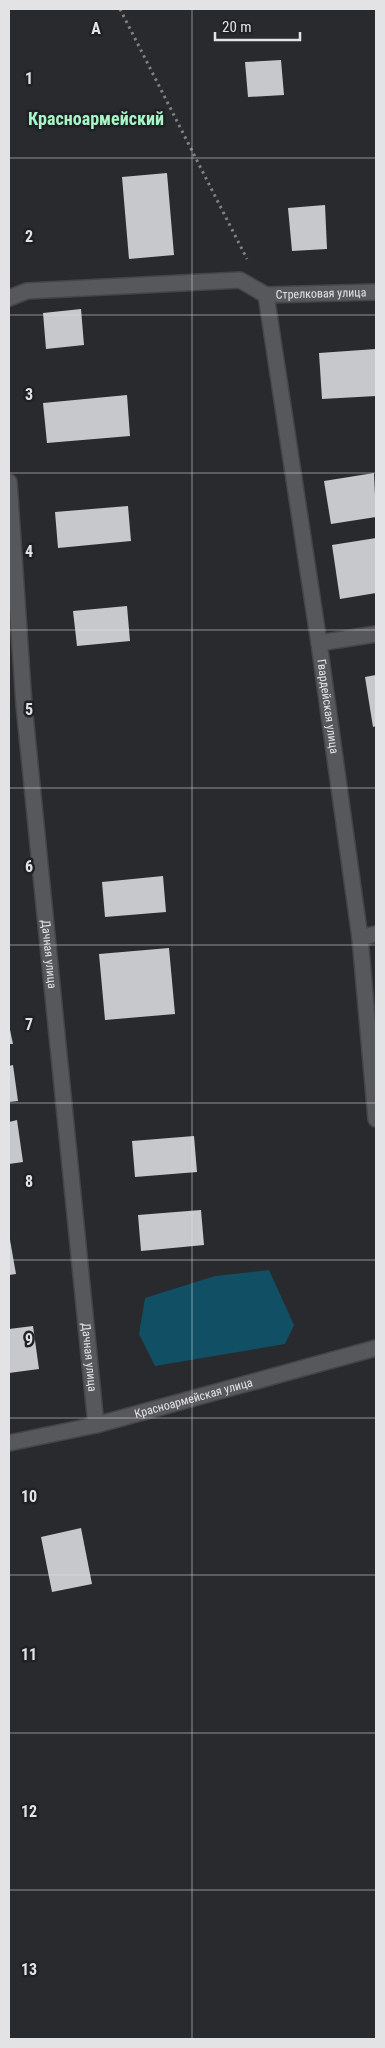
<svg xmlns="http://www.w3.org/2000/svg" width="385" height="2048" font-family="'Roboto Condensed',sans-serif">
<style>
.water{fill:#104f64}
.building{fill:#c6c8cc}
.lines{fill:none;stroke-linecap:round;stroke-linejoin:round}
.minor-casing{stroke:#444548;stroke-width:18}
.tertiary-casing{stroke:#444548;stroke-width:18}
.path{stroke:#808083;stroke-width:3;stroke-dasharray:2.5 4;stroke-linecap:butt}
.minor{stroke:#57585b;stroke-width:15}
.tertiary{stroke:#57585b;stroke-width:15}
.grid{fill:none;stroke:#e3e3e5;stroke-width:1;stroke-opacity:0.55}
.labels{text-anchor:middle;stroke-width:5;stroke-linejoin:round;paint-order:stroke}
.street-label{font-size:12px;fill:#e3e3e5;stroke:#202124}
.district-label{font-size:18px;font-weight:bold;fill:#a8f6c8;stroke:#202124}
.grid-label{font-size:16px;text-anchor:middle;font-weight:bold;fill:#e3e3e5;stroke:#202124;stroke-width:5;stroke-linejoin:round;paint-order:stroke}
</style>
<rect width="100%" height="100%" fill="#292a2d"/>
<path class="water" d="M269,1270L294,1325L285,1344L155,1366L139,1334L145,1298L215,1276Z"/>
<g class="building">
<path d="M281,60L284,95L248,97L245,62Z"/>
<path d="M167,173L174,255L129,259L122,177Z"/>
<path d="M325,205L327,249L292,251L288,208Z"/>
<path d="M81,309L84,345L46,349L43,313Z"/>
<path d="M376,349V396L322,399L319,353Z"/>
<path d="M127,395L130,436L47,443L43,403Z"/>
<path d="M374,473L376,517L331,524L324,481Z"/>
<path d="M128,506L131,541L58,548L55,512Z"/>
<path d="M376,538V593L340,599L332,545Z"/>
<path d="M127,606L130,641L77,646L73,611Z"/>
<path d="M376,675V726L373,727L365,677Z"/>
<path d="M163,876L166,912L105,917L102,882Z"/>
<path d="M169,948L175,1014L105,1020L99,954Z"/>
<path d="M9,1025L13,1044H9Z"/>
<path d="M13,1065L18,1101L9,1102V1066Z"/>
<path d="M17,1120L23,1162L9,1164V1122Z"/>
<path d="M194,1136L197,1172L135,1177L132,1141Z"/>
<path d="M201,1210L204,1245L141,1251L138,1215Z"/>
<path d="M9,1234L16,1274L9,1275Z"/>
<path d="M33,1326L39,1369L9,1373V1329Z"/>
<path d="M81,1528L92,1584L52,1592L41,1537Z"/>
</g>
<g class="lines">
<defs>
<g id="minor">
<path id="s1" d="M266,295L319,643L360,938L376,1119"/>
<path id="s2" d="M266,295L376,292"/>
<path d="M9,298L27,291L240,280L266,295"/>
<path id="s3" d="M9,482L24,705L96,1425"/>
<path d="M319,643L376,634"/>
<path d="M360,938L376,934"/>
</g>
<g id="tertiary">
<path id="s4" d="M9,1443L96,1425L376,1348"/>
</g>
</defs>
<use href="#minor" class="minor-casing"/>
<use href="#tertiary" class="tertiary-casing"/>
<path class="path" d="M120,9L247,259"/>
<use href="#minor" class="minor"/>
<use href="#tertiary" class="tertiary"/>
</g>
<path class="grid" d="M192,9V2039M9,158H376M9,315H376M9,473H376M9,630H376M9,788H376M9,945H376M9,1103H376M9,1260H376M9,1418H376M9,1575H376M9,1733H376M9,1890H376"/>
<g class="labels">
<g class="street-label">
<text dy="4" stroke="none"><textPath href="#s2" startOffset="55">Стрелковая улица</textPath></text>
<text dy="4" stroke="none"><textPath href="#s1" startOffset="416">Гвардейская улица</textPath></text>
<text dy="4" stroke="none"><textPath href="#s3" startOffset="474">Дачная улица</textPath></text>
<text dy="4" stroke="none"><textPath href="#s3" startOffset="879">Дачная улица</textPath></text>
<text dy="4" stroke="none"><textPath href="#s4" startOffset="190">Красноармейская улица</textPath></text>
</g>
<g class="district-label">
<text x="96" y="125">Красноармейский</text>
</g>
</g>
<g class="grid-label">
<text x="96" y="34">A</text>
<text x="29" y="84">1</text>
<text x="29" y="242">2</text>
<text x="29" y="400">3</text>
<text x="29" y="557">4</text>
<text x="29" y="715">5</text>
<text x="29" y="872">6</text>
<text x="29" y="1030">7</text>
<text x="29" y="1187">8</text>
<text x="29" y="1345">9</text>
<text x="29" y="1502">10</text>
<text x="29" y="1660">11</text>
<text x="29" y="1817">12</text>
<text x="29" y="1975">13</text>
</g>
<rect width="385" height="2048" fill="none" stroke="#e3e3e5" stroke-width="20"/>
<path d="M215 32v8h85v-8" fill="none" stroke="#e3e3e5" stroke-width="2.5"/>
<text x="222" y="32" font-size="15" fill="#e3e3e5" stroke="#202124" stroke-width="4" paint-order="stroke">20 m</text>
</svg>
